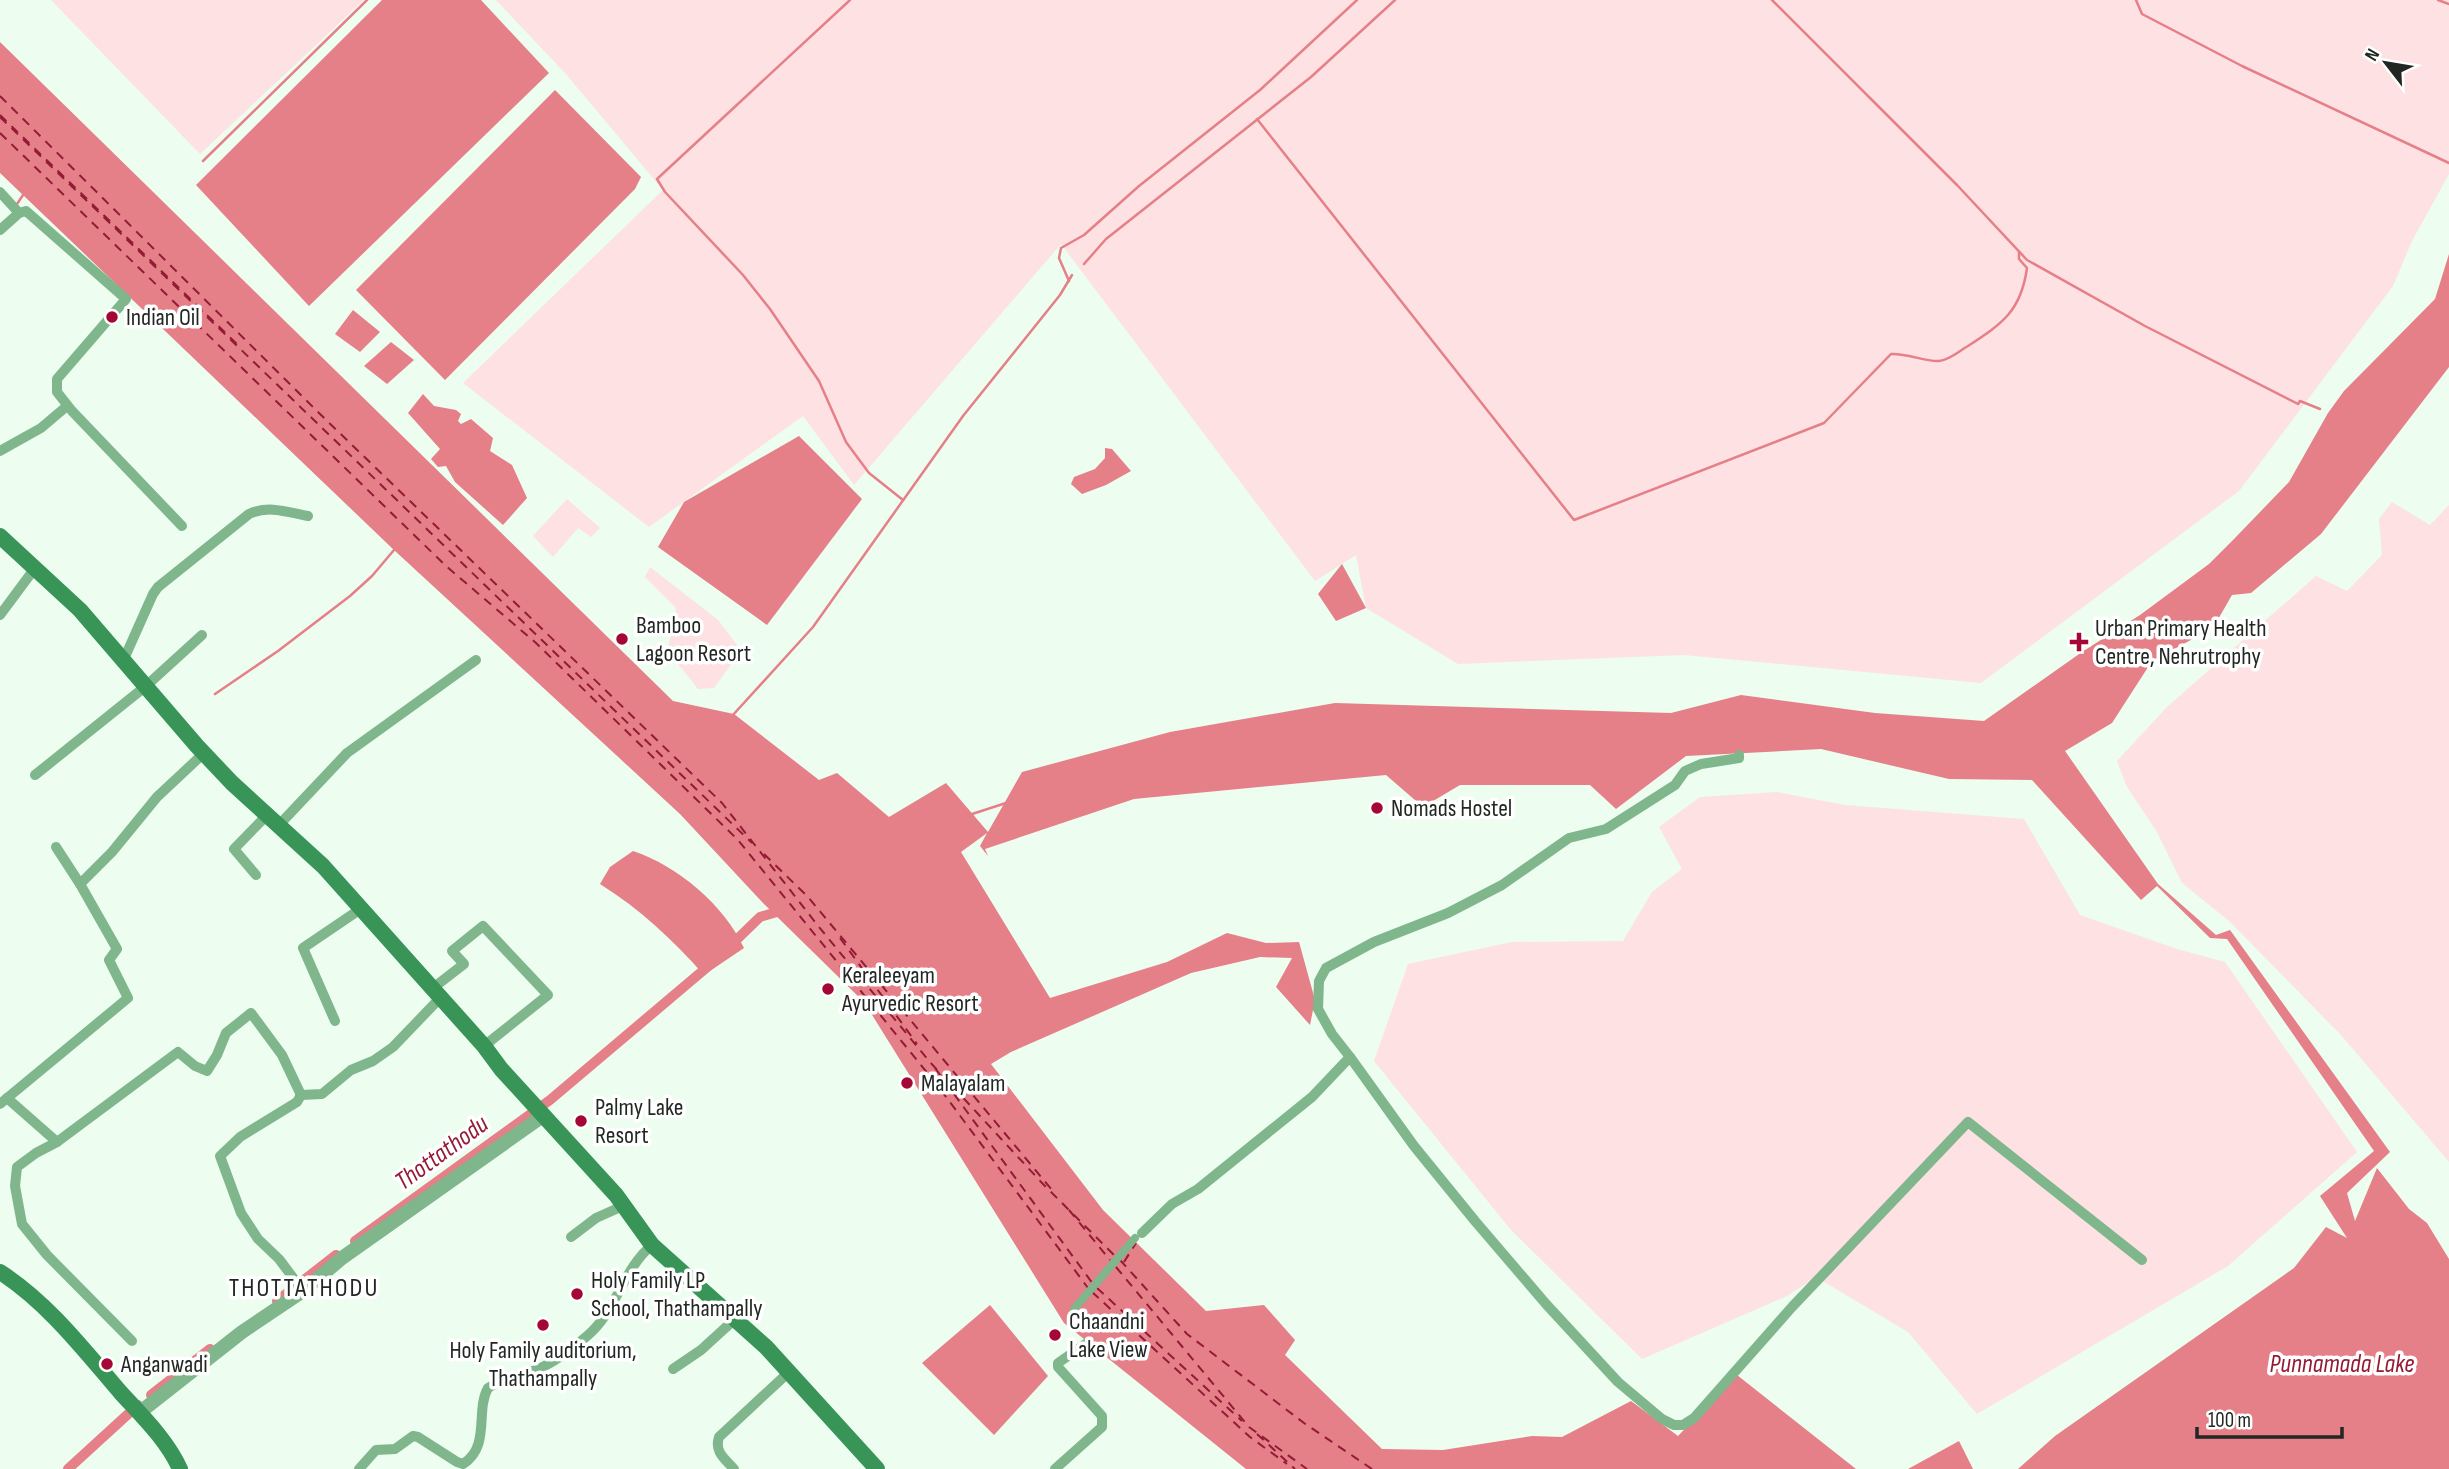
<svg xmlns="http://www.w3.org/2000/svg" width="2449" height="1469" font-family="'Sofia Sans Condensed',sans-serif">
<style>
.green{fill:#fee1e2}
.water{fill:#e57f88}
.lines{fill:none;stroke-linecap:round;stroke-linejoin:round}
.stream{stroke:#e57f88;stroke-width:2.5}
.canal{stroke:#e57f88;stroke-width:10}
.ferry{stroke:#941b36;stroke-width:2;stroke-dasharray:9 7;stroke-linecap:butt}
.pedestrian{stroke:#7fb68c;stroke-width:8}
.minor{stroke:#7fb68c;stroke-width:10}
.tertiary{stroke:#7fb68c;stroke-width:14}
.secondary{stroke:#399458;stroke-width:16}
.poi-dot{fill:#a40736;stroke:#fff;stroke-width:2.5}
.labels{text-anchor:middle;stroke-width:7;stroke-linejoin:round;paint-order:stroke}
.poi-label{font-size:24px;fill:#212722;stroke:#fff;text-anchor:start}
.water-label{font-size:26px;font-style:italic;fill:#941b36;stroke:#fff}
.neighbourhood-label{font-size:26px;letter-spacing:2px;fill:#212722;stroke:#fff}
</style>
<rect width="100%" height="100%" fill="#edfdf0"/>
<g class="green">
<path d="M51,0H364L200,154Z"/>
<path d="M496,0H2449V174L2412,241L2393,286L2239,491L1981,683L1684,655L1458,664L1366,608L1356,555L1315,581L1061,244L854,485L803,416L649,527L463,383L663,190L565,73Z"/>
<path d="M567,499L600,528L591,537L578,528L553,557L533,536Z"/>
<path d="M2392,502L2430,525L2449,505V1162L2341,1035L2229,921L2182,883L2157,832L2127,787L2117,761L2167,707L2316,576L2347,591L2382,555L2379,519Z"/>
<path d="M650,567L718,620L737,645L732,663L714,688L698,689L684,671L667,654L676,608L645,577Z"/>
<path d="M1777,792L1845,805L2024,819L2080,915L2177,949L2225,962L2357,1152L2228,1266L1977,1414L1908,1332L1816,1277L1787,1296L1642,1359L1511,1230L1374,1061L1408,964L1512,942L1623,941L1652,892L1682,869L1659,827L1700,797Z"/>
</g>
<g class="water">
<path d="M382,0H481L549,73L309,306L196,185Z"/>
<path d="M0,42L673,701L734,714L819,780L837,773L889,817L946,783L988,832L1022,772L1170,732L1335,703L1671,713L1741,695L1875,713L1984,721L2082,652L2140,615L2209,564L2234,539L2289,482L2328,413L2344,391L2435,299L2449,254V367L2321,534L2251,593L2232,595L2213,628L2152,661L2112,723L2065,751L2158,884L2216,935L2230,930L2390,1152L2347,1193L2355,1221L2377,1168L2409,1209L2427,1223L2449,1259V1469H2018L2055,1436L2294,1268L2326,1227L2347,1238L2320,1196L2374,1151L2227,939L2210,938L2157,886L2141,900L2032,780L1949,779L1821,749L1686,756L1616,809L1590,785H1460L1423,807L1386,775L1134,799L985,849L988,856L980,846L987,833L961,852L1050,998L1167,962L1227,933L1266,943L1299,942L1315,1000L1310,1025L1276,987L1292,958L1260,957L1191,973L1011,1052L991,1064L1103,1210L1206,1311L1264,1305L1295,1340L1285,1355L1382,1449L1443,1450L1532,1436L1562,1437L1631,1401L1678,1436L1737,1375L1856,1469H1246L1064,1323L864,1002L763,903L680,814L394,550L0,173Z"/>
<path d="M555,90L641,177L635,189L445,380L356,290Z"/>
<path d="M353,310L380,332L360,352L335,334Z"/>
<path d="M391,342L414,360L387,384L364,366Z"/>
<path d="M423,394L434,406L456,410L461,414L458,421L461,424L471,419L493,438L490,451L512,465L527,498L503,525L455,482L446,466L438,467L431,459L440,449L408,413Z"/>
<path d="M799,436L862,499L767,625L658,547L684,502Z"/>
<path d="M1105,448L1112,449L1131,471L1106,485L1082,494L1071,484L1074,477L1095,469L1105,458Z"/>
<path d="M1342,564L1366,608L1336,621L1318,594Z"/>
<path d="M633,851C678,866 724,905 744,948L704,975C673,940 640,909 600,884L610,867Z"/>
<path d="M990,1305L1048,1376L994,1435L922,1363Z"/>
<path d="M1959,1441L1973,1469H1908Z"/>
</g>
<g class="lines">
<g class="stream">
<path d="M850,0L657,179L665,192L743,275L770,309L819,381L846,442L869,473L903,500"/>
<path d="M1772,0L1957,185L2027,260L2145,326L2298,404L2300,401L2320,409"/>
<path d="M2136,0L2142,14L2242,66L2449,163"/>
<path d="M2438,0L2449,4"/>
<path d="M1257,119L1574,520L1824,423L1891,354C1907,353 1925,362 1939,361C1950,360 1959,351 1968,346C2003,323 2021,311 2027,268L2019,259V252"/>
<path d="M203,161L367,0"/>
<path d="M17,204L23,195"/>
<path d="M1084,264L1106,239L1311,77L1395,0"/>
<path d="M1069,281L1059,258L1061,248L1084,235L1139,186L1260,90L1357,0"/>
<path d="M215,694L278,651L350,596L372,576L394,550"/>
<path d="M732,716L813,627L963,416L1060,295L1072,275"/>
<path d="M969,815L1006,803"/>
</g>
<g class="canal">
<path d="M729,947L760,917L787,909"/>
<path d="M355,1241L550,1100L712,963"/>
<path d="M277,1301L336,1255"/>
<path d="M151,1395L210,1349"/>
<path d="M68,1469L138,1405"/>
</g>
<g class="ferry">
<path d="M0,96L320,414L722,803L819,927L929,1061L1043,1184L1116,1257"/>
<path d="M0,115L238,345"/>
<path d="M0,117L752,843"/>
<path d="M0,133L446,566L536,643L738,840L938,1086L1088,1288"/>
<path d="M764,854L808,897L1052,1190"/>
<path d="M840,938L917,1044"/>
<path d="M935,1068L1093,1284"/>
<path d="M1069,1210L1110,1260"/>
<path d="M1120,1260L1187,1334L1304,1423L1372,1469"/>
<path d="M1124,1262L1136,1243"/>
<path d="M1116,1267L1249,1427L1307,1469"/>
<path d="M1097,1288L1242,1421"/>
<path d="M1092,1292L1250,1437L1287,1464"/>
<path d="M1257,1434L1295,1469"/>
</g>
<path class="pedestrian" d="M1074,1309L1135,1238"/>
<g class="minor">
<path d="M0,192L19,213"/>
<path d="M0,230L19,213L26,211L126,299L57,379V392L72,411L182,526"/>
<path d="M0,451L41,428L67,406"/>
<path d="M0,615L35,568"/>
<path d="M124,659L153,594L158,587L249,514C269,505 287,512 308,516"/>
<path d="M35,775L146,686L202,635"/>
<path d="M279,825L347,753L476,660"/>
<path d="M56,847L80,884"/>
<path d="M256,875L234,849L268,814"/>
<path d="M433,988L464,964L452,951L483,926L548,995L484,1046"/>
<path d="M335,1021L303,948L362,908"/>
<path d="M1350,1057L1332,1034L1318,1009L1319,981L1326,968L1374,942L1448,913L1502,885L1569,838L1606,829L1675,785L1685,771L1701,764L1739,758V755"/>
<path d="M301,1095L297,1102L240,1137L220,1156L241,1213L258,1239L279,1259L303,1291"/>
<path d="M7,1098L57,1142"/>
<path d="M0,1104L128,998L109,960L117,949L80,884L112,852L157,797L204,753"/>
<path d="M1142,1233L1172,1204L1198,1189L1312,1097L1350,1057L1414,1146L1475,1221L1546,1304L1618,1382L1662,1419L1674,1425H1683L1694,1418L1792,1307L1968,1122L2142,1260"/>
<path d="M571,1237L596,1218L625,1205"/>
<path d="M132,1341L47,1255L22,1224L15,1186L17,1167L36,1153L57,1142L178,1052L195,1066L207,1071L217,1055L226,1033L251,1013L282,1055L301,1095L322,1094L351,1070L373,1061L393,1047L441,997"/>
<path d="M673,1369L701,1350L735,1319"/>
<path d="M359,1469L376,1450L395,1449L413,1436L418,1437L457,1462L463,1464C491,1446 475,1411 488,1388C502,1378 522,1376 538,1369C555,1362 573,1348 587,1336C617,1311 622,1270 652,1245"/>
<path d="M734,1469C725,1459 714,1452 719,1437L790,1371"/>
<path d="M1055,1469L1102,1427V1416L1058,1367V1363L1087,1343"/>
</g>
<path class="tertiary" d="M139,1413L242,1332L303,1291L342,1258L544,1115"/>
<g class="secondary">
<path d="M0,536L80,610L197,746L232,783L323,866L484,1046L501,1069L616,1195L652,1245L766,1347L877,1469"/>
<path d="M0,1272C48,1303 84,1350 121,1393C142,1416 167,1440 180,1469"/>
</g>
</g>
<g class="poi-dot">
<circle cx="112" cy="317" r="7"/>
<circle cx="622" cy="639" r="7"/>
<path d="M2075.5 631.5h7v7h7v7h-7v7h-7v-7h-7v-7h7z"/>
<circle cx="1377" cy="808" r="7"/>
<circle cx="828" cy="989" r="7"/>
<circle cx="907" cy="1083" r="7"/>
<circle cx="581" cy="1121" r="7"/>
<circle cx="577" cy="1294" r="7"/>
<circle cx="543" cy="1325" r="7"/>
<circle cx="1055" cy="1335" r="7"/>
<circle cx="107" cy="1364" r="7"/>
</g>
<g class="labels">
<g class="poi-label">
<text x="126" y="325">Indian Oil</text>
<text x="636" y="633">Bamboo<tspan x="636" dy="28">Lagoon Resort</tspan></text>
<text x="2095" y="636">Urban Primary Health<tspan x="2095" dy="28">Centre, Nehrutrophy</tspan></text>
<text x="1391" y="816">Nomads Hostel</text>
<text x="842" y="983">Keraleeyam<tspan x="842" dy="28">Ayurvedic Resort</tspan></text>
<text x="921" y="1091">Malayalam</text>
<text x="595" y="1115">Palmy Lake<tspan x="595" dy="28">Resort</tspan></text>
<text x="591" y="1288">Holy Family LP<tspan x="591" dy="28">School, Thathampally</tspan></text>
<text x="1069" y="1329">Chaandni<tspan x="1069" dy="28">Lake View</tspan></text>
<text x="543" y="1358" text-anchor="middle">Holy Family auditorium,<tspan x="543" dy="28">Thathampally</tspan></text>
<text x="121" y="1372">Anganwadi</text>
</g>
<g class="water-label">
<text transform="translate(441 1152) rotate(-36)" y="9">Thottathodu</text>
<text x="2342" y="1372">Punnamada Lake</text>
</g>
<g class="neighbourhood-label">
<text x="304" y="1296">THOTTATHODU</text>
</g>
</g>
<g transform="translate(2386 63) rotate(301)" stroke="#ffffff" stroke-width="5" paint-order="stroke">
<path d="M0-5L12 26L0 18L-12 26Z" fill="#212722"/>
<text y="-10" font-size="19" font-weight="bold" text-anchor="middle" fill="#212722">N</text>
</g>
<path d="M2197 1427v10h145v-10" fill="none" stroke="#212722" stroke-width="3.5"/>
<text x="2208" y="1427" font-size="21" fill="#212722" stroke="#ffffff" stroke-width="5" paint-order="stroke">100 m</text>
</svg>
